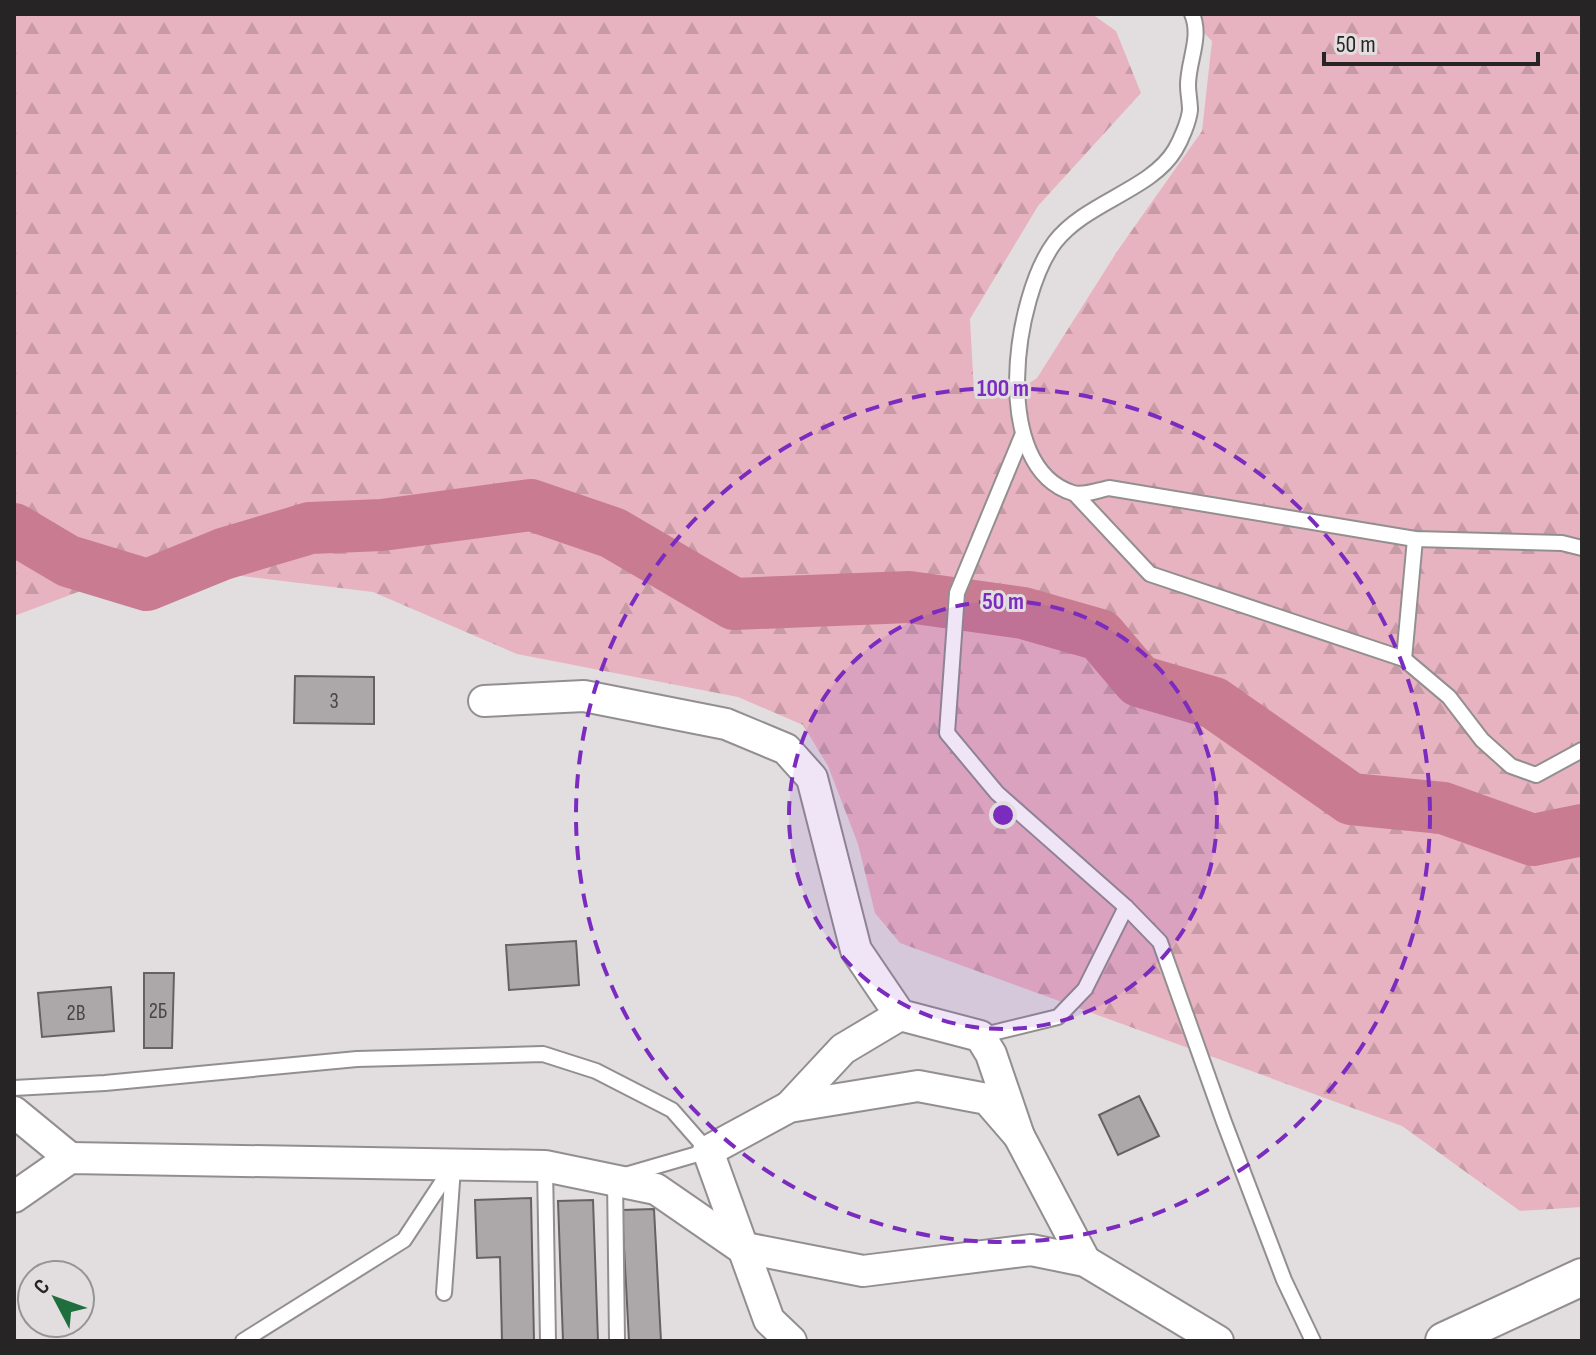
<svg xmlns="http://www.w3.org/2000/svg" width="1596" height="1355" font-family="'Sofia Sans Condensed',sans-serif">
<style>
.forest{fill:url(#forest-firs)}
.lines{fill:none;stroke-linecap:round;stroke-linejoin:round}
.river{stroke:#c97c91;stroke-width:52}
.building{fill:#aca8a9;stroke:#666263;stroke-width:2}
.service-casing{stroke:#938f90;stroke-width:18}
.minor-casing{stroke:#938f90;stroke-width:34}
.tertiary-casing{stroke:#938f90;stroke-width:40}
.service{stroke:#fff;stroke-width:14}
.minor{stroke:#fff;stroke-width:30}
.tertiary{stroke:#fff;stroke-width:36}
.ring{fill:none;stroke:#7b2cbf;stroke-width:4;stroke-dasharray:14 10}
.labels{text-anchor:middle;stroke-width:6;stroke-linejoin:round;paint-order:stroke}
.number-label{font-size:22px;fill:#484546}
.centre{fill:#7b2cbf;stroke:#e2dedf;stroke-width:4}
.ring-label{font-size:24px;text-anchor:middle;font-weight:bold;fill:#7b2cbf;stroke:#e2dedf;stroke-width:6;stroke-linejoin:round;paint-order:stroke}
</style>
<defs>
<pattern id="forest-firs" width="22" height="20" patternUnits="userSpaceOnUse" patternTransform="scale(2)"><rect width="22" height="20" fill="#e8b3c0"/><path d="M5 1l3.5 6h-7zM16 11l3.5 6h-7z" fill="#c79aa5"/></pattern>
</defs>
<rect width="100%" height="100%" fill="#e2dedf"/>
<path class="forest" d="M14,14H1092L1116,31L1141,93L1038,206L970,319L974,393L1007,398L1037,378L1118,250L1202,131L1212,41L1185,14H1582V1207L1520,1211L1402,1126L900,943L875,913L858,844L828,766L803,725L738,697L517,654L373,592L150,565L14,616Z"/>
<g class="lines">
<path class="river" d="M14,529L68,561L147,585L223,554L310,528L382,525L531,505L613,533L734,604L909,597L1023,613L1100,635L1139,681L1214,703L1351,799L1443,808L1533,840L1582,830"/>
</g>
<g class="building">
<path d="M295,676L374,677V724L294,723Z"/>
<path d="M576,941L579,985L509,990L506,945Z"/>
<path d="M144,973H174L172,1048H144Z"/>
<path d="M111,987L114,1031L42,1037L38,993Z"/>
<path d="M1139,1096L1159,1136L1118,1155L1099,1115Z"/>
<path d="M531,1198L534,1341H502L500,1257L477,1258L475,1200Z"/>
<path d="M593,1200L598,1341H563L558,1201Z"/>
<path d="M654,1209L661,1341H629L622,1210Z"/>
</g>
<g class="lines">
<defs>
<g id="service">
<path d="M1192,14C1202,37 1188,61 1188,85C1188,93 1190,102 1190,110C1189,121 1181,140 1175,150C1151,190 1086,202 1055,242C1014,296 989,467 1073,493C1083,496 1099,490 1109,488L1415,539L1562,543L1582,548"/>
<path d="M1022,436L957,593L947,733L997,793L1126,907L1160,942L1224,1122L1284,1280L1313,1341"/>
<path d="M1076,495L1150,574L1404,659L1449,697L1482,740L1511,766L1536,775L1582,750"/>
<path d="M1404,659L1415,539"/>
<path d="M980,1036L1058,1017L1085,989L1126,907"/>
<path d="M14,1088L105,1083L357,1059L543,1054L596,1071L672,1110L708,1151L615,1178L617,1341"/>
<path d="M545,1166L548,1341"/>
<path d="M444,1293L453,1168"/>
<path d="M243,1341L404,1240L454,1164"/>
</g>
<g id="minor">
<path d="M484,701L584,696L726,724L786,749L812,778L856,950L900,1015L980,1036L991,1054L1019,1136"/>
<path d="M789,1107L843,1049L900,1015"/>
<path d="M14,1112L70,1158"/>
<path d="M14,1197L70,1158L545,1166L656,1189L740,1247L863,1271L1031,1250L1085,1261L1218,1341"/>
<path d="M791,1341L769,1320L708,1151L789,1107L918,1086L987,1099L1019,1136L1085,1261"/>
</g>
<path id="tertiary" d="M1444,1341L1582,1277"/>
</defs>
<use href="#service" class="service-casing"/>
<use href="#minor" class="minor-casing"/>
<use href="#tertiary" class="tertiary-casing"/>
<use href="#service" class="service"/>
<use href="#minor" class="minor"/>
<use href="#tertiary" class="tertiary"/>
</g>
<circle cx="1003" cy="815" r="214" fill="#7b2cbf" fill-opacity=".12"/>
<g class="ring">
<circle cx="1003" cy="815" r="214"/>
<circle cx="1003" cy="815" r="427"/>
</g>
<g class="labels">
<g class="number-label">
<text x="334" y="708">3</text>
<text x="158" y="1018">2Б</text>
<text x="76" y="1020">2В</text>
</g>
</g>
<circle cx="1003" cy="815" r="12" class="centre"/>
<g class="ring-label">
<text x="1003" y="396">100 m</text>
<text x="1003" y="609">50 m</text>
</g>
<rect width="1596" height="1355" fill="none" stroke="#262425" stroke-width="32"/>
<g transform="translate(56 1299) rotate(311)"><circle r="38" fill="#e2dedf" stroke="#979495" stroke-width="2"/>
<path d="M0-6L14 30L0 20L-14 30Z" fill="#1e6e3e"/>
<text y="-12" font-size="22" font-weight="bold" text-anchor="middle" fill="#262425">С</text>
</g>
<path d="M1324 52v12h214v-12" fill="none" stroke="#262425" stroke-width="4"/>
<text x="1336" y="52" font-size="24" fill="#262425" stroke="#e2dedf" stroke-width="6" paint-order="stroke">50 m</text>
</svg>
